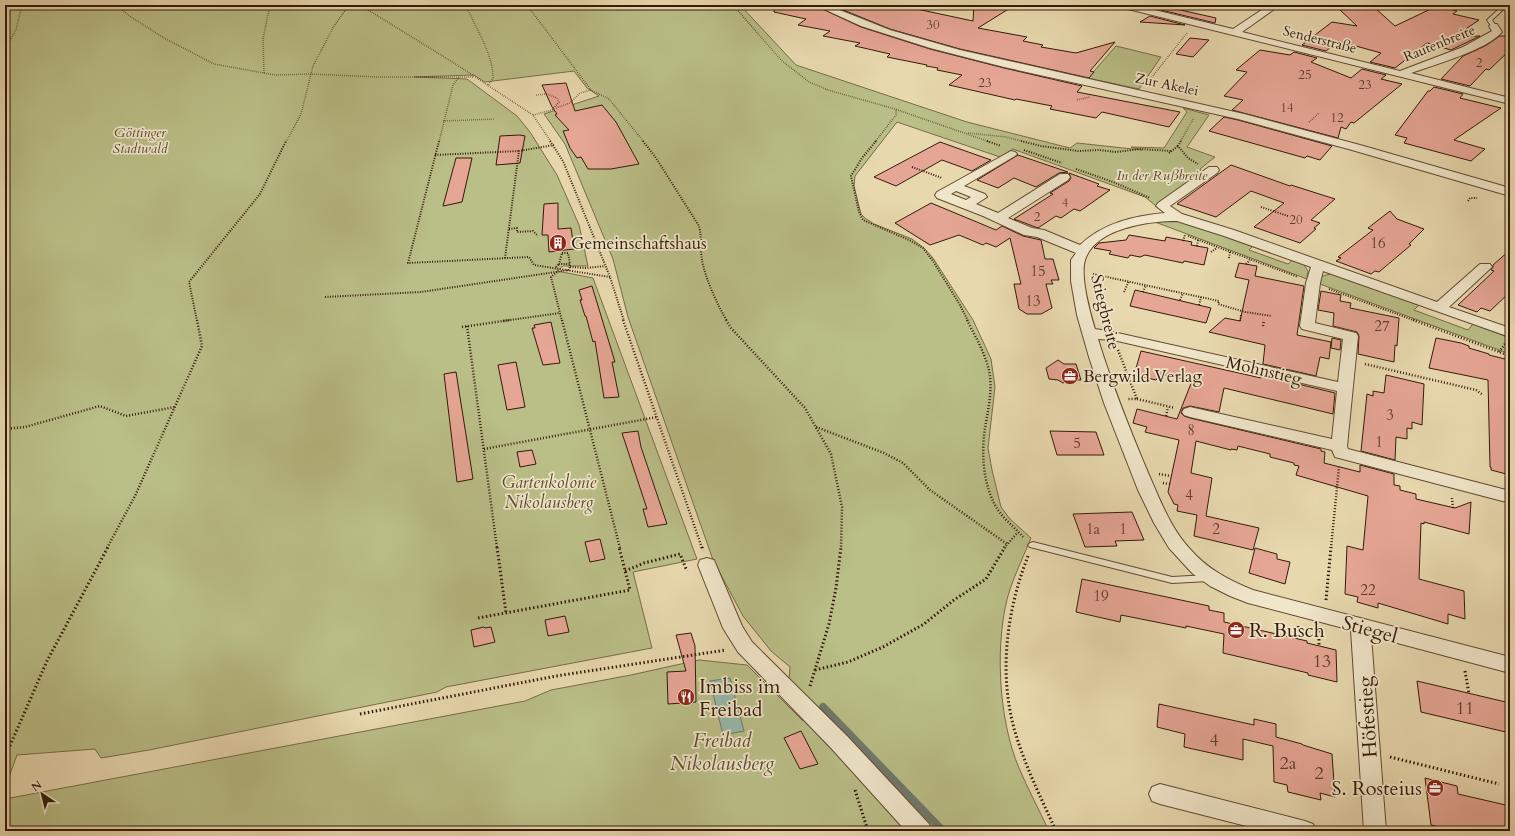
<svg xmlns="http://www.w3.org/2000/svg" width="1515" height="836" font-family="Cardo,serif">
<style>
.green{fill:#babe87;stroke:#776c48}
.water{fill:#97b9ae;stroke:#6f796c}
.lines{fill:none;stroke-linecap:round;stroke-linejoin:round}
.stream{stroke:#6f796c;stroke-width:8}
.building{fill:#e6a695;stroke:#341a09}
.lane-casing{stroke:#614a32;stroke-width:2}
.street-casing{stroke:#614a32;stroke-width:2}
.path-far3{stroke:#341a09;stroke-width:1.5;stroke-dasharray:0.5 1.5;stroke-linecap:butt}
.path-far2{stroke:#341a09;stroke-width:2;stroke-dasharray:1 1.5;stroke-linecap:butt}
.path-far1{stroke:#341a09;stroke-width:2.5;stroke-dasharray:1 2;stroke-linecap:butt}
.path{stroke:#341a09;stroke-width:3;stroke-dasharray:1.5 2.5;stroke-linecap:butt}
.lane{fill:#f0e6ca;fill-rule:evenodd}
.street{fill:#f0e6ca;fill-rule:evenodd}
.labels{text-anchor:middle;stroke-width:3.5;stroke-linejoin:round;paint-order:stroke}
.far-number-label{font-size:13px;fill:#603d2c}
.far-street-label{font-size:14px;fill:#341a09;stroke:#f0e6ca}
.far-park-label{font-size:14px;font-style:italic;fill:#5c4b2f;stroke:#f0e6ca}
.number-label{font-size:15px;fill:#603d2c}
.poi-label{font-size:17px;fill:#341a09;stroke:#f0e6ca;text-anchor:start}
.street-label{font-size:17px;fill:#341a09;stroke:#f0e6ca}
.park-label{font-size:17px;font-style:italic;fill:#5c4b2f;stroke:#f0e6ca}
.near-number-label{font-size:18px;fill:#603d2c}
.near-street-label{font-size:20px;fill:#341a09;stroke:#f0e6ca}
.near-poi-label{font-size:20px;fill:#341a09;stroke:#f0e6ca;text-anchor:start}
.near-park-label{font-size:20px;font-style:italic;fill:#5c4b2f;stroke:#f0e6ca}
</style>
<rect width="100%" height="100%" fill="#e8d8ae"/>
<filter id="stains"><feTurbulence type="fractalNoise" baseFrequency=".005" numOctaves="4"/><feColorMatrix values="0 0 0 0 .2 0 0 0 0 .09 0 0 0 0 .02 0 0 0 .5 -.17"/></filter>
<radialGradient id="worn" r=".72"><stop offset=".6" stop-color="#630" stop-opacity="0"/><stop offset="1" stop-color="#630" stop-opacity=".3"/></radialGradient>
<g class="green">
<path d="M5,5H740L796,65L967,122L1070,148L1077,143L1142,150L1131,147L1164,148L1187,112L1183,108L1209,115L1187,147L1215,157L1200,169L1202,174L1156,206L1145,197L1021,152L1013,149L1000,157L897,122L855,176L854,186L861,214L865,218L874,224L912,239L924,248L933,258L973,320L991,359L995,387L988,448L992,470L1001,507L1010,519L1031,538C1024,555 1016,572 1010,589C994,639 998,719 1019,768C1028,789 1039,810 1049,831H5V799L525,701L551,690L631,675L699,660L747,665L803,721L789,680L790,667L771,651L743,616L713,560L628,317L613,259L565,144L544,114L599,96L587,88L574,71L485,82L474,75L414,77L467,79L517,116L530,132L557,175L579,225L588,266H563L557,271L593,278L697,559L633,572L652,648L446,687L437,692L149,750L101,758L95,749L17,755L5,788Z"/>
<path d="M1116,46L1161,57L1139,89L1088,78Z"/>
<path d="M1172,220L1182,221L1254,245L1249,250L1288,264L1294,259L1302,262L1308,271L1307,279L1155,222Z"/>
<path d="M1333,273L1419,305L1414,310L1468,330L1473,324L1510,338L1507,344L1510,345V354L1320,284V277Z"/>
</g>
<path class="water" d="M730,678L744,731L723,735L710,681Z"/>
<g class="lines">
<path class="stream" d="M823,707L943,831"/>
</g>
<g class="building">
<path d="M775,5H814L861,27L930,49L1004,68L1082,86L1077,92L1180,112L1169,127L1102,112L1096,118L1050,109L1052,106L1016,99L1015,100L949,85L962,75L937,70L938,68L926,66L927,65L887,57L890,54L855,46L860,43L823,36L830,31L798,25L806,19L774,12Z"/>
<path d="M831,5H898L973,21L974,5H1015L978,28L1027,37L1023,41L1043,45L1041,47L1076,53L1115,42L1090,71L1094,72L1089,78L960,49L890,29Z"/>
<path d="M1437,6L1457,11L1453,14L1479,20L1454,37L1480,36L1451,50L1427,43L1395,68L1370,62L1381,53L1338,41L1326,51L1302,45L1332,22L1357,26L1338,8H1375L1395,26Z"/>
<path d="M1167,7L1216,18L1215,23L1161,10Z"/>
<path d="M1150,16L1185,25L1140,22Z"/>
<path d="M1500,36H1510V50L1489,70L1486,69L1470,86L1441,79L1463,56L1485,46Z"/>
<path d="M1190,38L1209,40L1193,57L1176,54Z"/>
<path d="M1260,50L1290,55L1294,52L1317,58L1311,62L1351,78L1362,69L1386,75L1381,79L1402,84L1354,123L1351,122L1346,129L1341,127L1338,138L1232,110L1243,100L1224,96L1247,72L1236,70Z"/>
<path d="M566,83L575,111L602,105L616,122L639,164L611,169H588L581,157L577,158L570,148L563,131L569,130L555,115L557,114L552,107L542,85Z"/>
<path d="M1434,87L1463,94L1460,98L1501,108L1454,140L1485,149L1471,161L1404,143L1407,138L1395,135L1428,91H1430Z"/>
<path d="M1224,117L1238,120L1332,146L1320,160L1307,156L1305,158L1209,131Z"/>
<path d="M520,135L525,136L520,163L496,165L500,136Z"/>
<path d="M940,142L991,160L972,171L942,160L896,186L874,177Z"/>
<path d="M1018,155L1068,172L1059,173L1036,187L1014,178L998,188L977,180Z"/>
<path d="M456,158H472L462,202L443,206Z"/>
<path d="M1231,165L1290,186L1291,185L1335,199L1311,220L1320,223L1314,228L1316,229L1300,243L1254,227L1284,203L1251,191L1216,217L1177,204Z"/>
<path d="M1069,173L1099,184L1097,186L1110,190L1080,211L1074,209L1061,218L1056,216L1038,228L1014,219L1053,194L1050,193L1069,181L1071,178Z"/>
<path d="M558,203V229L571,228L574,249L549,252L548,235H542L544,204Z"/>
<path d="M931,203L996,230L1002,226L1023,236L1041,240L1045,259H1053L1059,280H1051L1053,284H1046L1052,308L1041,314H1027L1019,309L1014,284H1021L1010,238L996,247L986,243L983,245L959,235L930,245L895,223Z"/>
<path d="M1390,211L1397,219L1424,229L1409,244L1411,245L1379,272L1375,271L1371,274L1336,261L1341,258L1338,257L1373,230L1368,228Z"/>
<path d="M1129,235L1165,241L1166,237L1192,242L1191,245L1208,248L1204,265L1184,261L1183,263L1145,255L1140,257L1130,255L1128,258L1109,254L1111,251L1094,248L1099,243L1126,240Z"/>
<path d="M1510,250V292L1490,311L1481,308L1477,312L1458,305L1494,271L1491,270L1493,267V265Z"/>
<path d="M1239,263L1257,266L1255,276L1304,286L1297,335L1331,342L1329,359L1320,357L1316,376L1263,364L1265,345L1209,332L1225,318L1240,321L1249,280L1235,277Z"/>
<path d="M592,286L615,362H612L619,397L604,398L595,341L593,342L586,316H585L580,300H582L579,290Z"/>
<path d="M1135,290L1211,308L1206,323L1130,306Z"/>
<path d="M1321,291L1341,295L1340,301L1351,303L1350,308L1399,318L1397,346L1395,345L1394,362L1358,354L1359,336L1357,332L1333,326L1334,313L1318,310Z"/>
<path d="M551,322L560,363L543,365L532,328H535L534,325Z"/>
<path d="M1332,338L1341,340L1340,350L1331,348Z"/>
<path d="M1436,338L1461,343L1469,346V348L1489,354V355L1509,360L1510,363V475L1491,470V467H1490L1488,380L1429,368Z"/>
<path d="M1141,351L1261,378V375L1335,393L1333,414L1224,388L1219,412L1190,406L1183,408L1181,413L1184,416L1190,418L1321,449V451L1325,452L1324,463L1360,472V465L1394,474V485L1400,486V490L1416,494V499L1455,508L1471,502L1469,534L1424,522V524L1421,523L1419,579L1464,591L1465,619L1448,614V624L1378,603V608L1357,602L1358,597L1345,594L1347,546L1363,550L1368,496L1296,475L1299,466L1294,465V463L1270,457V454L1238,446L1237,450L1231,449V450L1196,441L1191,473L1212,478L1206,516L1259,528L1253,550L1194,536L1197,515L1177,511L1178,505L1174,504L1168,492L1179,440L1145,432L1147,427L1133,423L1137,409L1177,419L1192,381L1161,374L1156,380L1134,375Z"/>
<path d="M1058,360L1064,364H1076L1081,380H1069L1063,383L1058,380L1049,379L1046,368Z"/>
<path d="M516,362L525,407L507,410L498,365Z"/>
<path d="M456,372L473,479L457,482L444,374Z"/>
<path d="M1386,375L1424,384L1422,425L1412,422V429L1407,428V439L1396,437L1395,460L1361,451L1367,394L1373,396V391L1384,393Z"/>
<path d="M638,431L641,447L667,524L648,527L643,509H647L622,433Z"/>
<path d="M1050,431L1096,432L1104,455H1057Z"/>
<path d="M532,450L536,464L520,467L517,452Z"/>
<path d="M1132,512L1144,540L1115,541L1117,546L1085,547L1073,514Z"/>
<path d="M600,539L605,559L590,562L585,542Z"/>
<path d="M1255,548L1277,554V559L1290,562L1285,584L1249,573Z"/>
<path d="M1082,579L1209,606V610L1224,613V622L1307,641V643L1336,650L1337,682L1308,675V673L1223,653L1224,634L1186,626V628L1121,615L1120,622L1076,612Z"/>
<path d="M565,616L569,632L548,636L545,620Z"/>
<path d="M484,627L485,628L491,627L495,642L474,647L471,630Z"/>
<path d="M691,633L695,646L696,702L668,704L667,672L686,671L676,635Z"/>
<path d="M1417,681L1510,703V733L1421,712Z"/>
<path d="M1159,704L1254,725V719L1276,724V737L1302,744L1303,745L1332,754L1335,797L1320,793L1321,800L1288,792L1287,785L1274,782L1273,746L1243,739V760L1184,747L1185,734L1157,727Z"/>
<path d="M801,731L818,764L800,769L784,738Z"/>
<path d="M1425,778L1457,786L1458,794L1510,806V831H1457L1431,825Z"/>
</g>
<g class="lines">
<defs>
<g id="lane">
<path d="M1503,5H1508L1492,20L1496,26L1492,27L1487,20Z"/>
<path d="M1033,542L1172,577L1209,575L1212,576L1214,578L1212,580L1209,581L1172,583L1030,547L1028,545L1030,543Z"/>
</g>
<g id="street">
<path d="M815,5H827L890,30L960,50L1244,114L1360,145L1510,188V196L1352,150L1238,119L1004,67L930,48L861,26Z"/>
<path d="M1118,5H1134L1233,29L1269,5H1280L1242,32L1400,71L1463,47L1492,31L1489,26L1491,24H1497L1502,32C1487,50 1434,65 1411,73L1510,98V104L1120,7Z"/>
<path d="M1011,151L1015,152L1017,154L1015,156L964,186L985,194L987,197L976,204L998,213L1060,174H1068L1070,177L1068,180L1008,218L1032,228L1044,230L1080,245C1103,223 1133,216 1165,213L1156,206L1158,203L1209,167H1217L1219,170L1217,173L1170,206L1182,214L1234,230L1437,302L1480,264H1490L1492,267L1449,307L1510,328V337L1323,271L1320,283L1315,323L1356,333L1358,336L1347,446L1348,449L1510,491V503L1335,457L1332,450L1190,417L1184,415L1182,412L1184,409L1190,407L1332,439L1337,391L1113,340L1098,339C1112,385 1130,430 1149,475C1160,500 1171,529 1190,549C1207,569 1229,580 1253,590L1510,657V673L1371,636L1386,831H1364L1351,630L1248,603L1230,596L1210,586L1192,573L1169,548L1154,523L1138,490L1104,403L1089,357L1077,315L1071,281V260L1076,253L1037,237L1024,235L983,216L937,198L935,195L937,192ZM956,191L971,197L966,200L951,194ZM1177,221L1224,236L1311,267L1306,283L1300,326L1302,329L1343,339L1338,382L1113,332L1095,329C1090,313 1080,276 1085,260C1095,228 1149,221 1177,221Z"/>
<path d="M707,558L714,560L716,565L742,626L752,642L847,736L929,824L932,831H906L831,748L738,652L723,628L698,565L700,560Z"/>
<path d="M1160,784L1305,821L1313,824L1316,831H1266L1160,804L1152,801L1149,794L1152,787Z"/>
</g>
</defs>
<use href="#lane" class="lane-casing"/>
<use href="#street" class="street-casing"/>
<g class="path-far3">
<path d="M116,5L131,17L164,38L214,64L275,75L311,74L378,77H474"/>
<path d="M360,5L454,63L533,115L551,142"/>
<path d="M466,5C475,28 493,53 493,78L488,86"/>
<path d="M527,5L591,90L609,99L644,142"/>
<path d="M733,5L781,60L809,82L828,90L895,109L990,142"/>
<path d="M5,49L16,30L22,5"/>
<path d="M264,73L263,39L270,5"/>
<path d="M1148,82L1187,33"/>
<path d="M1077,100L1090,97"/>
<path d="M556,108L570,103L580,93L591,90"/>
<path d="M533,115L552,110L559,102L557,98L547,94L536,95"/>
<path d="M443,121L495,119"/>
<path d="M1309,122L1319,113"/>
<path d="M968,133L1006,137L1025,142"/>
<path d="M286,142L301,114L313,66L334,26L349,5"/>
<path d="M439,142L453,85L459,77"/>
<path d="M875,142L896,115V109"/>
<path d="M1180,142L1194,118"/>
</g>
<g class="path-far2">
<path d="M439,141L408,263L529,257L534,265L610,277"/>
<path d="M550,141L563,161L610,277L624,321"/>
<path d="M643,141L656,158L699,226C702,237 700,249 702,260C705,278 718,306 727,321"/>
<path d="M876,141L862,158L851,176L859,212L863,220L909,240L923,248L933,261L960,305L968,321"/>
<path d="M987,141L1001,146"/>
<path d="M1021,141L1041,146L1078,151L1099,150L1116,152L1140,149L1171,151"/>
<path d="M1181,141L1178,146L1188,158L1198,164"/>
<path d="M1024,150L1062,163"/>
<path d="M1169,153L1178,146"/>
<path d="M435,155L519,151"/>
<path d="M912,167L942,178"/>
<path d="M1076,169L1113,182L1150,198"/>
<path d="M1468,201L1470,198H1477"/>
<path d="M1261,207L1288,216"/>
<path d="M509,229L517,228V232L533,231L538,236"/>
<path d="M1188,236L1298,277"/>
<path d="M1183,241L1185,235"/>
<path d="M1197,246L1198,240"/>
<path d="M1211,252L1217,248"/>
<path d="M562,253H568L570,264H559Z"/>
<path d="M505,258L519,151L554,145"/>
<path d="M1229,258L1230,252"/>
<path d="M1246,264L1250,260"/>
<path d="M556,267L559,264"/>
<path d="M570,267L585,268L605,266"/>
<path d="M557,272L551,277L562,321"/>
<path d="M1093,274L1219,301L1218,304L1245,312L1272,316"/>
<path d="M1329,289L1416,321"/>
<path d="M1124,292L1129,281"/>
<path d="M1143,292L1146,285"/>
<path d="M325,297L421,292L569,270L570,264"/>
<path d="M1180,300L1183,293"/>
<path d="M1199,305L1201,297"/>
<path d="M197,321L189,282L260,194L286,141"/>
<path d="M503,321L560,313"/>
<path d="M1240,321L1241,315"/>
</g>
<g class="path-far1">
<path d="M562,320L620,548"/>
<path d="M623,320L702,548"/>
<path d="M726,320L731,328L805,408L831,454L842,507L841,548"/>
<path d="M967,320C976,338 987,356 990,376C992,393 988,411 985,428C981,454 983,487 998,510C1005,520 1015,528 1023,537"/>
<path d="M1413,320L1510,356"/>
<path d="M467,326L497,548"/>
<path d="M1263,326L1264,320"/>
<path d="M462,327L510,320"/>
<path d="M1118,350L1137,399H1128"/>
<path d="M1499,352L1505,344"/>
<path d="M1365,364L1476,390L1483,395"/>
<path d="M1137,399L1175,408"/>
<path d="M1166,416L1168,407"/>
<path d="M816,427L884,453L903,463L930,490L1007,544"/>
<path d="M5,429L25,427L100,406L126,416L175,407"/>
<path d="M484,449L657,417"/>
<path d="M1159,474L1171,476"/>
<path d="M1163,483L1170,484"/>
<path d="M1452,498L1453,508"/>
<path d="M107,548L135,496L202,346L197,320"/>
<path d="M1004,548L1018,532"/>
<path d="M1331,548L1339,467"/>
</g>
<g class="path">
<path d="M497,547L506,613"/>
<path d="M702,547L703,551"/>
<path d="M1028,556C1006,612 998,677 1016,735C1026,768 1042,800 1056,831"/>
<path d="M625,571L644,563L680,554L687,571"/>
<path d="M1326,600L1331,547"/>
<path d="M478,618L630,590L619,547"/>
<path d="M1298,626V639"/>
<path d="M1319,631V646"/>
<path d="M815,670L848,662L883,647L924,624L954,600L986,579L1005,547"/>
<path d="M1465,671L1469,694"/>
<path d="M810,686L829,624L836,588L841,547"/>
<path d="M360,714L556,676L726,650"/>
<path d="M5,757L47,661L108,547"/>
<path d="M1390,757L1499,784"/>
<path d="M855,790L868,831"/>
</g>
<use href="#lane" class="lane"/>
<use href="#street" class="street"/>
</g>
<defs>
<symbol id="building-disc" viewBox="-11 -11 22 22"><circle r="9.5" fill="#8f2418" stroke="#f0e6ca"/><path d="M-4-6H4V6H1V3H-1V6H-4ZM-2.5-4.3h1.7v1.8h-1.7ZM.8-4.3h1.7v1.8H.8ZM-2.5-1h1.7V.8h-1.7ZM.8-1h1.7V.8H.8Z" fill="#fff"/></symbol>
<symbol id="office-disc" viewBox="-11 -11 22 22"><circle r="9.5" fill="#8f2418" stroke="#f0e6ca"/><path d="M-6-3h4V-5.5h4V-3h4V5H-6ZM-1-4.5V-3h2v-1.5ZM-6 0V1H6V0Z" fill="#fff"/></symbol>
<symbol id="restaurant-disc" viewBox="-11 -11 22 22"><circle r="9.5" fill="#8f2418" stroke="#f0e6ca"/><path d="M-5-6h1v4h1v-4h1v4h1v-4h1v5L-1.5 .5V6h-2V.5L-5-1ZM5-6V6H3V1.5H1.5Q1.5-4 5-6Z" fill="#fff"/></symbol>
</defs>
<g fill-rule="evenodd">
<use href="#building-disc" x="548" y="233" width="20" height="20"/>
<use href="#office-disc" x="1060" y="366" width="20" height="20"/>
<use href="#office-disc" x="1226" y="620" width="20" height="20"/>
<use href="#restaurant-disc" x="676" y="687" width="20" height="20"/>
<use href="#office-disc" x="1425" y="778" width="20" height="20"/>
</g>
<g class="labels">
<g class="far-number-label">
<text x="933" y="29">30</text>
<text x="1479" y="67">2</text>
<text x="1305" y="79">25</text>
<text x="985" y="87">23</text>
<text x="1365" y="89">23</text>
<text x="1287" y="112">14</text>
<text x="1337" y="122">12</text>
<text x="1065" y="207">4</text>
<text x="1037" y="221">2</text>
<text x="1296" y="224">20</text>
</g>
<g class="far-street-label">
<text transform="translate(1320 39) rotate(14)" y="5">Senderstraße</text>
<text transform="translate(1439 43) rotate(-22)" y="5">Rautenbreite</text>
<text transform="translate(1167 84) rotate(12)" y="5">Zur Akelei</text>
</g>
<g class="far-park-label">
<text x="140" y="137">Göttinger<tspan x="140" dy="16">Stadtwald</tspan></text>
<text x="1162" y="180">In der Rußbreite</text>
</g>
<g class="number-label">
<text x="1378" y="248">16</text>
<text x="1038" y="276">15</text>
<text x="1033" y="306">13</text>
<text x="1382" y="331">27</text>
<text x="1390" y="420">3</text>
<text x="1191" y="435">8</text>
<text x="1379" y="447">1</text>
<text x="1077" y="448">5</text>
<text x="1189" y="500">4</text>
<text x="1093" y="534">1a</text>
<text x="1123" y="534">1</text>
<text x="1216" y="534">2</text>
<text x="1368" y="595">22</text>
<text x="1101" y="601">19</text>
</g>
<g class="poi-label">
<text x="571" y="249">Gemeinschaftshaus</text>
<text x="1083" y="382">Bergwild Verlag</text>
</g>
<g class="street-label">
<text transform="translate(1106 312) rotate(76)" y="6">Stiegbreite</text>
<text transform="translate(1264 370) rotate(13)" y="6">Mohnstieg</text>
</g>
<g class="park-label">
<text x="549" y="488">Gartenkolonie<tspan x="549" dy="20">Nikolausberg</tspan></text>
</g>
<g class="near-number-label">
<text x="1322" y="667">13</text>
<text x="1465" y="714">11</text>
<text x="1214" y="746">4</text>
<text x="1288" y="769">2a</text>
<text x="1319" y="779">2</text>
</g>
<g class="near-street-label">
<text transform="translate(1370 629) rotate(15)" y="7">Stiegel</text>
<text transform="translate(1367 717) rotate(-94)" y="7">Höfestieg</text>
</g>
<g class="near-poi-label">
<text x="1249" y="637">R. Busch</text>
<text x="699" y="693">Imbiss im<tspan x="699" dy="23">Freibad</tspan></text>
<text x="1422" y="795" text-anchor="end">S. Rosteius</text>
</g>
<g class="near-park-label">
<text x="722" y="747">Freibad<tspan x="722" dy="23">Nikolausberg</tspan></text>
</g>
</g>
<rect width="1515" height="836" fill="none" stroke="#e8d8ae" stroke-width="20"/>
<rect x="6" y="6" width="1503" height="824" fill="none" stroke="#341a09" stroke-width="2"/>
<rect x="10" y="10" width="1495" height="816" fill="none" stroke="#341a09"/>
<g transform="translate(42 794) rotate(325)" stroke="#f0e6ca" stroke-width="3" paint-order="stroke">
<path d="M0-3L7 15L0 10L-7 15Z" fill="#341a09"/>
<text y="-6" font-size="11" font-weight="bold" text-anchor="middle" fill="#341a09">N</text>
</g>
<rect width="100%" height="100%" filter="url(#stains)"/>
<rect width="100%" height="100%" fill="url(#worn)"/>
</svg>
